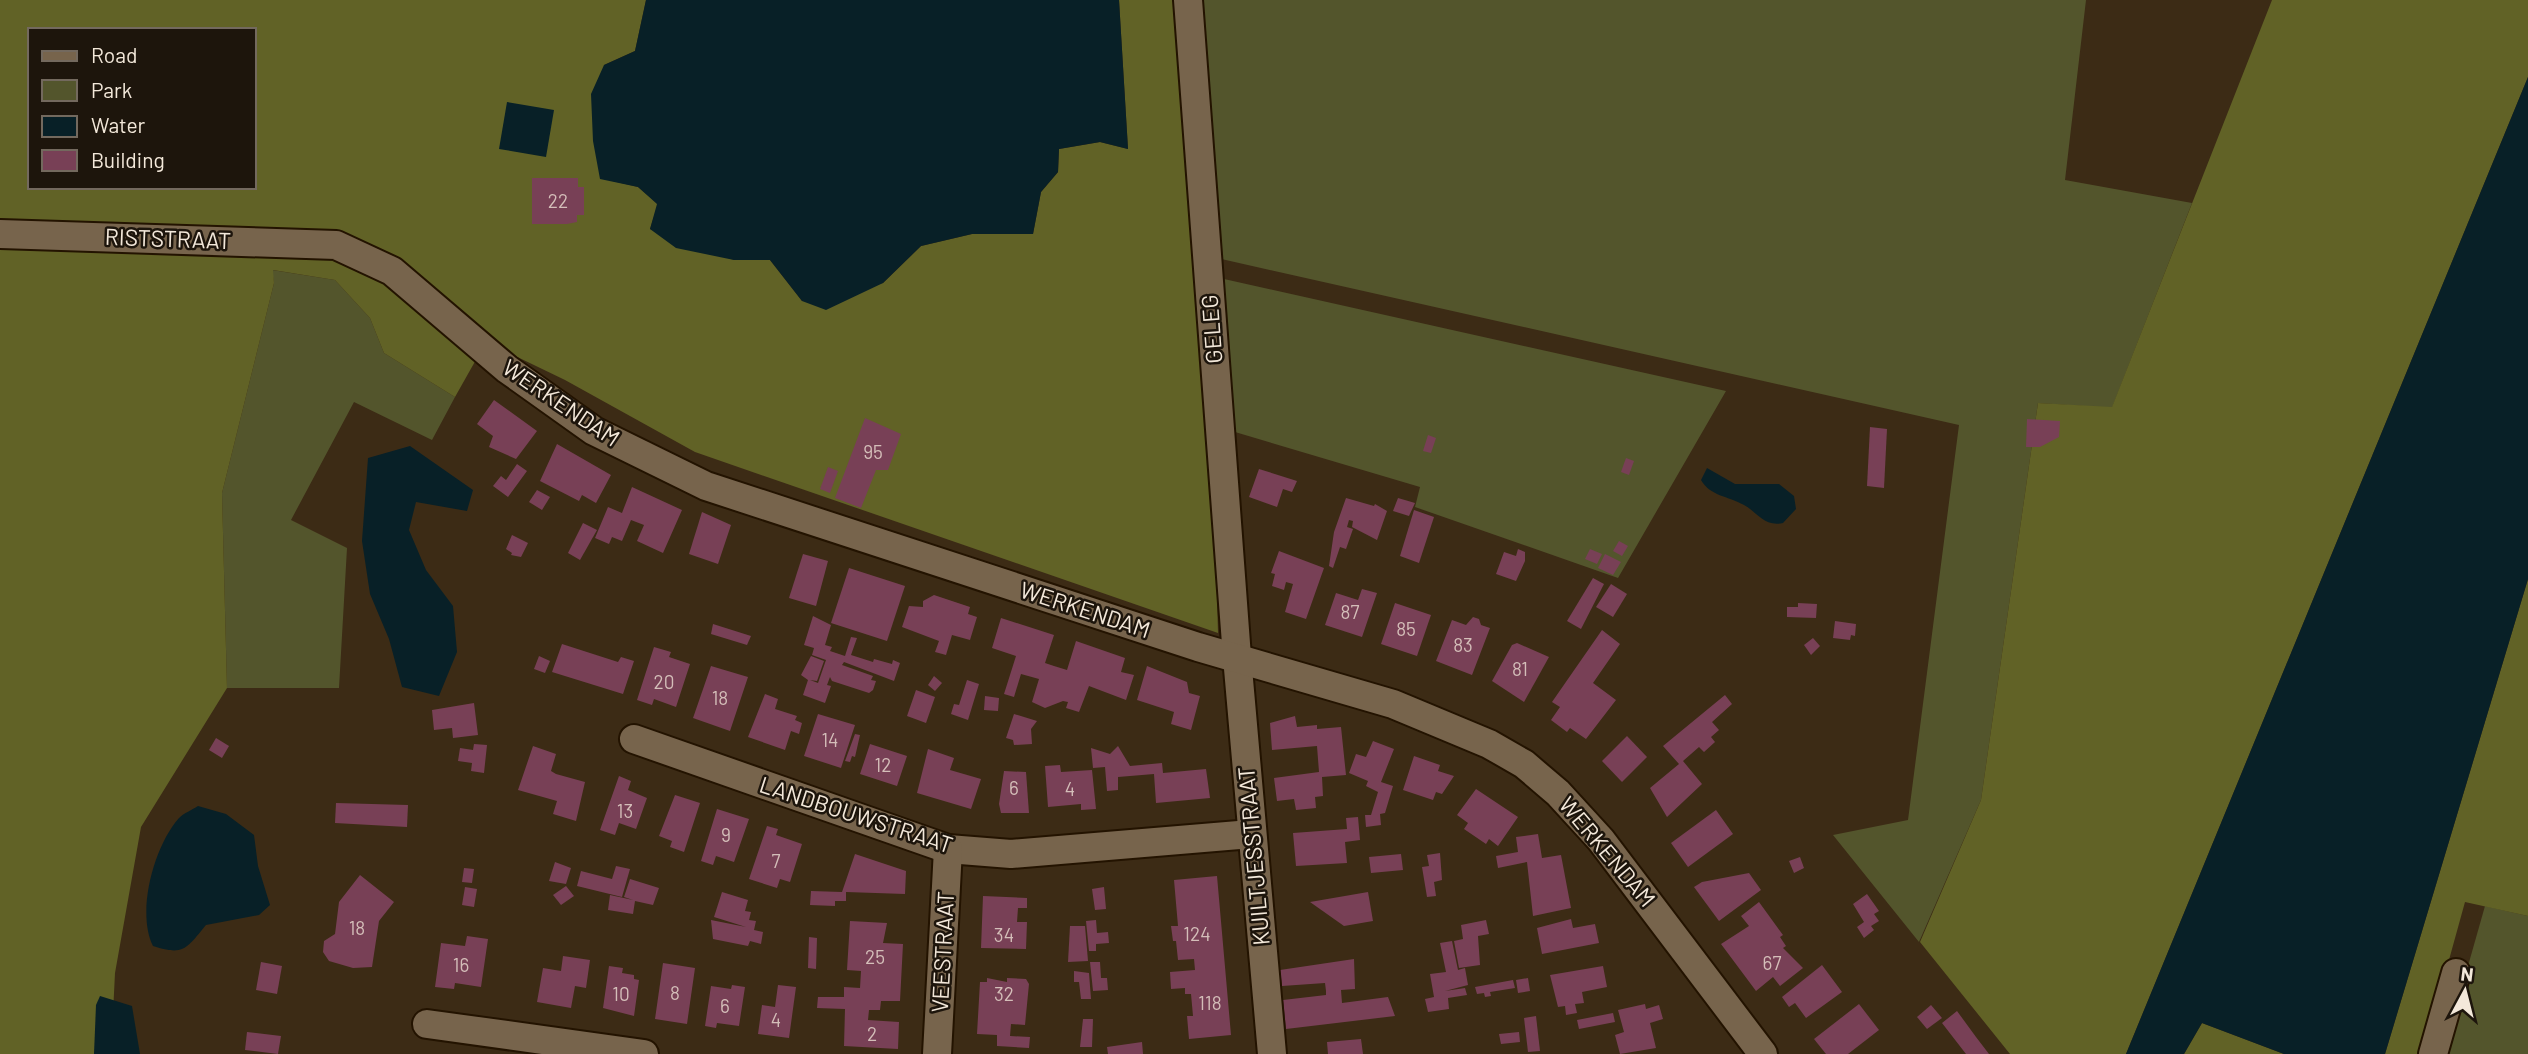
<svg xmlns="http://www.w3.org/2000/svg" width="2528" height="1054" font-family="Barlow,sans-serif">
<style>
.green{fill:#53552c}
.forest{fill:#616226;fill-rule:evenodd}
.water{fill:#082027}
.building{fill:#784056}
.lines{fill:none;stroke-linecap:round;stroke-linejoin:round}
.minor-casing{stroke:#231300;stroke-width:32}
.minor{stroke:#77644c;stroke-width:28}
.labels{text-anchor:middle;stroke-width:5;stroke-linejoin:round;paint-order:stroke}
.number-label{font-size:19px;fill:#d4beb9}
.street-label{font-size:23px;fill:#f3e8da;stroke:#1d150c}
</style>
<rect width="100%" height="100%" fill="#3c2b15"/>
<g class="green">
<path d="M1200,0H2086L2065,180L2192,203L2112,408L2038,403L1981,800L1919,942L1833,835L1908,820L1959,425L1217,258Z"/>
<path d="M272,270L335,280L370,318L384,353L455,397L432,440L354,402L291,520L347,548L339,688H227L222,493L274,283Z"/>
<path d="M1224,279L1726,391L1618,578L1415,507L1420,487L1235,432Z"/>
<path d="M2485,906L2528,916V1054H2443Z"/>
</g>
<g class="forest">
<path d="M0,0H646L635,51L604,65L600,178L638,187L658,204L650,229L734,260H770L802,301L883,283L921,246L972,234H1033L1041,192L1058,172L1059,149L1100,142L1128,149L1119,0H1178L1212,405L1218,633L695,452L565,380L486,342L455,397L384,353L370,318L335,280L273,270L274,283L222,493L227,688L141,827L115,973L111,1054H0ZM30,30H254V187H30Z"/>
<path d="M2272,0H2528V77L2126,1054H2010L1920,942L1981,800L2038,403L2112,407Z"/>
<path d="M2528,579V916L2465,902L2423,1054H2385Z"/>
<path d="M2202,1023L2284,1054H2184Z"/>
</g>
<g class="water">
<path d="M646,0H1119L1128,149L1100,142L1059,149L1058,172L1041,192L1033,234H972L921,246L883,283L826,310L802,301L770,260H734L676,248L650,229L657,204L638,187L600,179L593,141L591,94L604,65L635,51Z"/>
<path d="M2528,77V579L2385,1054H2284L2202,1023L2184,1054H2126Z"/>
<path d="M507,102L554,110L546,157L499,149Z"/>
<path d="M410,446L473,490L467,511L416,502L409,530L426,570L453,606L457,652L439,696L402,687L389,639L370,594L362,541L368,458Z"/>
<path d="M1707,468L1735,484H1779L1794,496L1796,509L1783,523C1764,527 1757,512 1744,505C1728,496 1710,496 1701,480Z"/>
<path d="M198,806L226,814L254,835L258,866L270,905L259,915L206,925C186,949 184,956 153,946C136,912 154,846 179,818C184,813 192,810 198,806Z"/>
<path d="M100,996L132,1006L140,1054H94L96,1005Z"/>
</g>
<g class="building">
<path d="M532,178H578V187H584V215H577V222L567,224H532Z"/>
<path d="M494,400L537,431L516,459L489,447L493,436L477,424Z"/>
<path d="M865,418L901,434L888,470H876L861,508L835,498Z"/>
<path d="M2027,419L2060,421L2059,437L2040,447H2026Z"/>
<path d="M1870,427L1887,429L1884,488L1867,486Z"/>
<path d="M1428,435L1436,438L1431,453L1423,451Z"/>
<path d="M557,444L611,475L596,503L582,495L579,501L540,481Z"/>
<path d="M1626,458L1634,461L1629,475L1621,472Z"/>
<path d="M517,464L527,471L508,497L493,486L501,476L506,480Z"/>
<path d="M828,467L838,471L830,493L820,489Z"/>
<path d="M1259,469L1297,481L1292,492L1283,489L1277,507L1249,497Z"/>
<path d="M632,487L682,510L663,553L637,541L644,525L631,520L622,541L612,537L609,544L595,538L608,507L622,513Z"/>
<path d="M537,490L550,497L542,510L529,502Z"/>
<path d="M1346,498L1374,506L1375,504L1387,511L1377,540L1352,527L1353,521L1349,520L1347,527L1353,529L1346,549L1340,547L1333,568L1329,566L1334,532Z"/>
<path d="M1398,498L1415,503L1409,516L1393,511Z"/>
<path d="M1414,510L1434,517L1419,563L1400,556Z"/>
<path d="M702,512L731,525L718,564L689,554Z"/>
<path d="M583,523L597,530L580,560L568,553Z"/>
<path d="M512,535L528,543L521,557L511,555L512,553L506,549Z"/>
<path d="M1619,541L1628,546L1622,556L1613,551Z"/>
<path d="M1518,549L1525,552V561L1516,581L1496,574L1504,552L1516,556Z"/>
<path d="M1590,549L1602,554L1597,564L1585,559Z"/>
<path d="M1279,551L1324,568L1306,619L1285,612L1293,584L1286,582L1284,590L1272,586L1275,574L1271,573Z"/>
<path d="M803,554L828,561L816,606L789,598Z"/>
<path d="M1605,554L1621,562L1613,575L1598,568Z"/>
<path d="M849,568L905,586L887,641L831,623Z"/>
<path d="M1593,578L1604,584L1581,629L1567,621Z"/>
<path d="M1611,584L1627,594L1613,617L1596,607Z"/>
<path d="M1362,589L1377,593L1362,637L1325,625L1336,593L1358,600Z"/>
<path d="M934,595L970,607L968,614L977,617L970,640L952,635L946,655L935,652L939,641L902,627L909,606L923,607V601Z"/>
<path d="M1395,603L1431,615L1417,656L1381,644Z"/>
<path d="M1798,603L1817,604L1816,618L1787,617V607H1798Z"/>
<path d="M813,616L831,625L825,645L832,647L830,651L845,656L851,637L857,638L851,655L873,662L874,659L892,664L893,660L900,663L894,681L844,662L842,665L873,676L871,680L876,681L873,690L869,693L832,681L830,677L827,685L831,686L825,703L803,695L808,680L801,675L811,656L824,661L817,681L810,680L818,683L826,660L812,655L814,648L804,645Z"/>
<path d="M1473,617L1479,619L1481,625L1490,628L1472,675L1436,661L1452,620L1466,625Z"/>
<path d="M1001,618L1054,635L1045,663L1054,666L1067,670L1076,641L1125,658L1121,672L1134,675L1126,700L1089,686L1079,712L1066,708L1068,702L1063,701L1045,708L1032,702L1039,679L1021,674L1014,697L1004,694L1016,656L992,648Z"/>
<path d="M1835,621L1856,624L1855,636L1851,635L1850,640L1833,638Z"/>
<path d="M713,624L751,636L747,645L711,634Z"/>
<path d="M1602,630L1620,644L1593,683L1616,700L1586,739L1570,728L1567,732L1551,720L1560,707L1552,702Z"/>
<path d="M1813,638L1820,646L1811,655L1804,645Z"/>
<path d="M1517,643L1549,657L1524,702L1492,681L1512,645Z"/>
<path d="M562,644L618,662L621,657L634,661L623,694L552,672Z"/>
<path d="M654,647L671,652L669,657L690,664L676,707L654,699L652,705L637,700Z"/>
<path d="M539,656L550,661L545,673L534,669Z"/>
<path d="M711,666L748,677L730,731L693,718Z"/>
<path d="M1147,666L1187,682L1189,693L1200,696L1191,730L1171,724L1174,712L1137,700Z"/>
<path d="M934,676L942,683L935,691L928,685Z"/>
<path d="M967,680L979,684L968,720L951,714L954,704L959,705Z"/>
<path d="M916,690L935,697L926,723L907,716Z"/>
<path d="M765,694L778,699L775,709L797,716L795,720L802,723L799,734L791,731L785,750L748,737Z"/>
<path d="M1725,695L1732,704L1712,722L1719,730L1711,737L1715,742L1704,752L1699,747L1683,761L1702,784L1667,817L1650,788L1679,764L1663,746Z"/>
<path d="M985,696L999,698L998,711L984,710Z"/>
<path d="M474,703L478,735L453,738L452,728L434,730L432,710Z"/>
<path d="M818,714L855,725L841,768L804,756Z"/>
<path d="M1014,714L1037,721L1031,729L1032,744L1014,745L1013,740L1006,738Z"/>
<path d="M1295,716L1297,727L1317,725V729L1341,727L1346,775L1322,777L1323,796L1315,797L1316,808L1296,810L1294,799L1277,801L1274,778L1319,772L1317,746L1272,750L1270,723Z"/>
<path d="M855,734L860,735L855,757L852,756L850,762L845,761Z"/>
<path d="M1627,736L1647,757L1622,782L1602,761Z"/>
<path d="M216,738L229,746L222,758L209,750Z"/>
<path d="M1373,741L1394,749L1381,782L1393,786L1385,813L1380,814L1381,825L1366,827L1365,815H1371L1378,792L1366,786L1368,781L1349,773L1356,754L1366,757Z"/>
<path d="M474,744L487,745L484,773L471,771L472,763L458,761L460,748L473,750Z"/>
<path d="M870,744L907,756L897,786L860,774Z"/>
<path d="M533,746L556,754L551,771L556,774L585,782L576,821L553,814L557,801L518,790Z"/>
<path d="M1118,746L1130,766L1162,763L1163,773L1206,769L1210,798L1156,803L1154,774L1118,777V790L1107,791L1105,767L1093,768L1091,748L1110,754Z"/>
<path d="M928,749L954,758L950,770L981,779L971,809L917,793Z"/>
<path d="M1414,756L1440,765L1438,771L1454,776L1442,794L1436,792L1433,800L1403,790Z"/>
<path d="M1060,765L1061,772L1092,770L1096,809L1081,810V804L1048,807L1045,766Z"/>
<path d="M1004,771L1026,772L1029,813H1001L999,804Z"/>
<path d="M619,776L631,781L628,790L647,798L636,829L619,823L615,835L600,830Z"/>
<path d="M1476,789L1518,817L1498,846L1489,839L1486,844L1464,829L1468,823L1457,815Z"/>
<path d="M675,795L700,803L684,852L670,847L672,841L659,836Z"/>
<path d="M336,803L408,805L407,827L335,823Z"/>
<path d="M717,809L749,819L734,862L716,856L713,865L701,861Z"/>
<path d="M1716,810L1733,834L1688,867L1671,843Z"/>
<path d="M1358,817L1360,840L1345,842L1347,863L1296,866L1293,833L1347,829L1346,818Z"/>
<path d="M767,826L778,829L776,835L802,844L790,882L780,879L777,888L749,879Z"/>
<path d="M1538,834L1542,858L1561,855L1571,908L1533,916L1527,862L1498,868L1496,856L1518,852L1516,837Z"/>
<path d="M1440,853L1442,880L1434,882L1436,896L1427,897L1422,867L1429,866L1427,855Z"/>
<path d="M855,854L906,871L905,894L846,892V901H835V906L810,905L811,891L842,892Z"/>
<path d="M1401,854L1403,870L1371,873L1369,857Z"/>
<path d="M1800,857L1804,868L1794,873L1789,861Z"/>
<path d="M555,862L571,868L566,884L549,881Z"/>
<path d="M616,866L630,869L622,897L577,886L581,871L612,879Z"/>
<path d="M464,868L474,869L472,883L462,882Z"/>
<path d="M1749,873L1761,890L1719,921L1694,887L1702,882Z"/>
<path d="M360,875L394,902L379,921L372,967L353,968L329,961L323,952L324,941L335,934L339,902Z"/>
<path d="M1217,876L1231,1035L1189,1039L1187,1016H1193L1191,994H1185V988L1171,989L1170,972L1195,970L1194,959L1178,960L1176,941H1173L1171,926H1178L1174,880Z"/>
<path d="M630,879L659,888L653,905L635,901L633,914L608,910L610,895L633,900L624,897Z"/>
<path d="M566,886L574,896L561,905L553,895Z"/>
<path d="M465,887L477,889L474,907L462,905Z"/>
<path d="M1104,887L1106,909L1095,910L1092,889Z"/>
<path d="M722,892L748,900L745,911L751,912L749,920L756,921L754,930L763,932L761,944L750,941L748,946L713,939L711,920L746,927L714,917Z"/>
<path d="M1368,892L1373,921L1344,926L1310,902Z"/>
<path d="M1867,894L1879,911L1874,914L1879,921L1871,926L1874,930L1864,938L1857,927L1864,922L1853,904Z"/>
<path d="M983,896L1027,898V908H1018L1017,922H1027L1026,949L981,948Z"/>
<path d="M1759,902L1783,935L1780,937L1786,946L1783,948L1803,968L1780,986L1773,977L1756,991L1721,944L1749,926L1741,916Z"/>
<path d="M1571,919L1573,928L1595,924L1599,943L1542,954L1537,928Z"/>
<path d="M1096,920L1097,933L1108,932L1109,943L1096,944V951H1089L1086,921Z"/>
<path d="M1486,920L1489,934L1478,936L1480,965L1459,968L1454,941L1463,939L1461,925Z"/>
<path d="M850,921L887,923L883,943L903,944L900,1001H881L880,1010H869L868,1020L899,1022L898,1049L844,1046L845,1009L817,1008L818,997H844V987L860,988L861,971L847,970Z"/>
<path d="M1070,926H1085L1088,961L1068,962Z"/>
<path d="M467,936L488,939L481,987L455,983L454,989L435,987L441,943L465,946Z"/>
<path d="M809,937L817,938L816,969L808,968Z"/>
<path d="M1452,941L1458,970L1465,968L1468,985L1445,991L1465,988L1467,995L1448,998L1449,1009L1428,1012L1425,999L1434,997L1430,974L1446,972L1440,943Z"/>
<path d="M563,956L590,960L586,988L575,986L571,1008L537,1002L543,968L561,971Z"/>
<path d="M1354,959L1355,989L1341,990L1342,1003L1388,997L1395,1016L1286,1029L1283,1000L1326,995V991L1325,983L1282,986L1280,970Z"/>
<path d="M261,962L282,966L277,994L256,990Z"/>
<path d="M1090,962H1100L1101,978H1107L1108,990L1093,991Z"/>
<path d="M663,963L695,968L687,1024L655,1019Z"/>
<path d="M1822,965L1842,992L1806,1018L1795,1003L1789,1007L1782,997Z"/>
<path d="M609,966L623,968L622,973L634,975V979L639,980L634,1016L603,1008Z"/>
<path d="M1603,966L1607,987L1582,992L1584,1003L1575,1004L1577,1013L1566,1015L1565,1006L1558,1007L1550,975Z"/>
<path d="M1074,971L1089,973L1091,999H1081L1079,982H1074Z"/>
<path d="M987,978L1007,982V978L1026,979L1029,984L1025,1025L1011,1024L1010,1036L1030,1037L1029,1048L997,1046V1035L977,1034L980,982H987Z"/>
<path d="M1528,978L1530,991L1518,993L1516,980Z"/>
<path d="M1513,980L1515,988L1490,992L1491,996L1485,997L1484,993L1477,994L1475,987Z"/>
<path d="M732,985L745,987L739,1026L717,1023L716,1028L705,1026L711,986L731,989Z"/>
<path d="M778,985L796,987L789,1038L758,1034L762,1005L775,1007Z"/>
<path d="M1645,1004L1646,1009L1659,1005L1663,1019L1650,1023L1656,1048L1620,1054L1615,1035L1624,1032L1618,1010Z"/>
<path d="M1859,1004L1879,1030L1848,1054H1826L1814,1039Z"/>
<path d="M1931,1005L1942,1018L1927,1029L1917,1017Z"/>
<path d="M1957,1011L1976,1037L1989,1054H1966L1942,1023Z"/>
<path d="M1613,1013L1615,1022L1579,1029L1577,1020Z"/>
<path d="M1536,1016L1540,1051L1528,1052L1524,1018Z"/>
<path d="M1083,1019H1093L1092,1047H1080Z"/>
<path d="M247,1032L281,1036L278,1054L245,1050Z"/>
<path d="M1519,1032L1520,1042L1501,1044L1499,1034Z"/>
<path d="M1361,1039L1363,1054H1328L1327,1042Z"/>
<path d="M1142,1042L1143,1054H1108L1107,1047Z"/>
</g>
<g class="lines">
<defs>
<g id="minor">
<path d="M1188,0L1237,657L1272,1054"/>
<path d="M0,234L336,245L392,271L507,369L594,431L706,486L1198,647L1393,704L1489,744L1524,764L1558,793L1601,840L1763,1054"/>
<path d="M634,739L948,849L1011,854L1251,834"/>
<path d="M427,1024L644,1054"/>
<path d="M937,1054L948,849"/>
<path d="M2433,1054L2456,973"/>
</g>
</defs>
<use href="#minor" class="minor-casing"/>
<use href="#minor" class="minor"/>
</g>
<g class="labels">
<g class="number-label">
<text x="558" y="208">22</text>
<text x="873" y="459">95</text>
<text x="1350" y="619">87</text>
<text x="1406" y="636">85</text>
<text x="1463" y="652">83</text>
<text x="1520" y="676">81</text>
<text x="664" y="689">20</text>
<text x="720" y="705">18</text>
<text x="830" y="747">14</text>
<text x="883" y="772">12</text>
<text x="1014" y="795">6</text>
<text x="1070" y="796">4</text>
<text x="625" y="818">13</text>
<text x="726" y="842">9</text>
<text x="776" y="868">7</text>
<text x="357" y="935">18</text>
<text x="1197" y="941">124</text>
<text x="1004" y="942">34</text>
<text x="875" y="964">25</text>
<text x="1772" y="970">67</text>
<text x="461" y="972">16</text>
<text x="675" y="1000">8</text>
<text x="621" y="1001">10</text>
<text x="1004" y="1001">32</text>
<text x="1210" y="1010">118</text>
<text x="725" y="1013">6</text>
<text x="776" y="1027">4</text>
<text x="872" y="1041">2</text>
</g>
<g class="street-label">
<text transform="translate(168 239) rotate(2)" y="8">RISTSTRAAT</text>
<text transform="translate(1212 329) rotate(-94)" y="8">GELEG</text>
<text transform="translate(561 403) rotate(34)" y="8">WERKENDAM</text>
<text transform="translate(1085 610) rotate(18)" y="8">WERKENDAM</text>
<text transform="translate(856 815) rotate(18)" y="8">LANDBOUWSTRAAT</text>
<text transform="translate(1607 852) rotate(50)" y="8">WERKENDAM</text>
<text transform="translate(1254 856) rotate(-95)" y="8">KUILTJESSTRAAT</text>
<text transform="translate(943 952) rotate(-87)" y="8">VEESTRAAT</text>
</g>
</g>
<rect x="28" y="28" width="228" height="161" fill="#1d150c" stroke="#73695e" stroke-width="2"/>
<rect x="42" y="51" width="35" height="10" fill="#77644c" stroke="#73695e" stroke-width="2"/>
<text x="91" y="63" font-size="21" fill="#f3e8da">Road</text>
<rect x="42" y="80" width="35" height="21" fill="#53552c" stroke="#73695e" stroke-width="2"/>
<text x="91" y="98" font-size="21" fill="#f3e8da">Park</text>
<rect x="42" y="116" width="35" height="21" fill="#082027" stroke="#73695e" stroke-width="2"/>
<text x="91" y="133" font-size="21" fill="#f3e8da">Water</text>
<rect x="42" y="150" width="35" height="21" fill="#784056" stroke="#73695e" stroke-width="2"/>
<text x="91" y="168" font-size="21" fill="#f3e8da">Building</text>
<g transform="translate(2465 991) rotate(7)" stroke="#1d150c" stroke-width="5" paint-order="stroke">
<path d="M0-5L12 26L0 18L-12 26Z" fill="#f3e8da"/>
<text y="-10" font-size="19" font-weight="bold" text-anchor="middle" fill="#f3e8da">N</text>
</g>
</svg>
